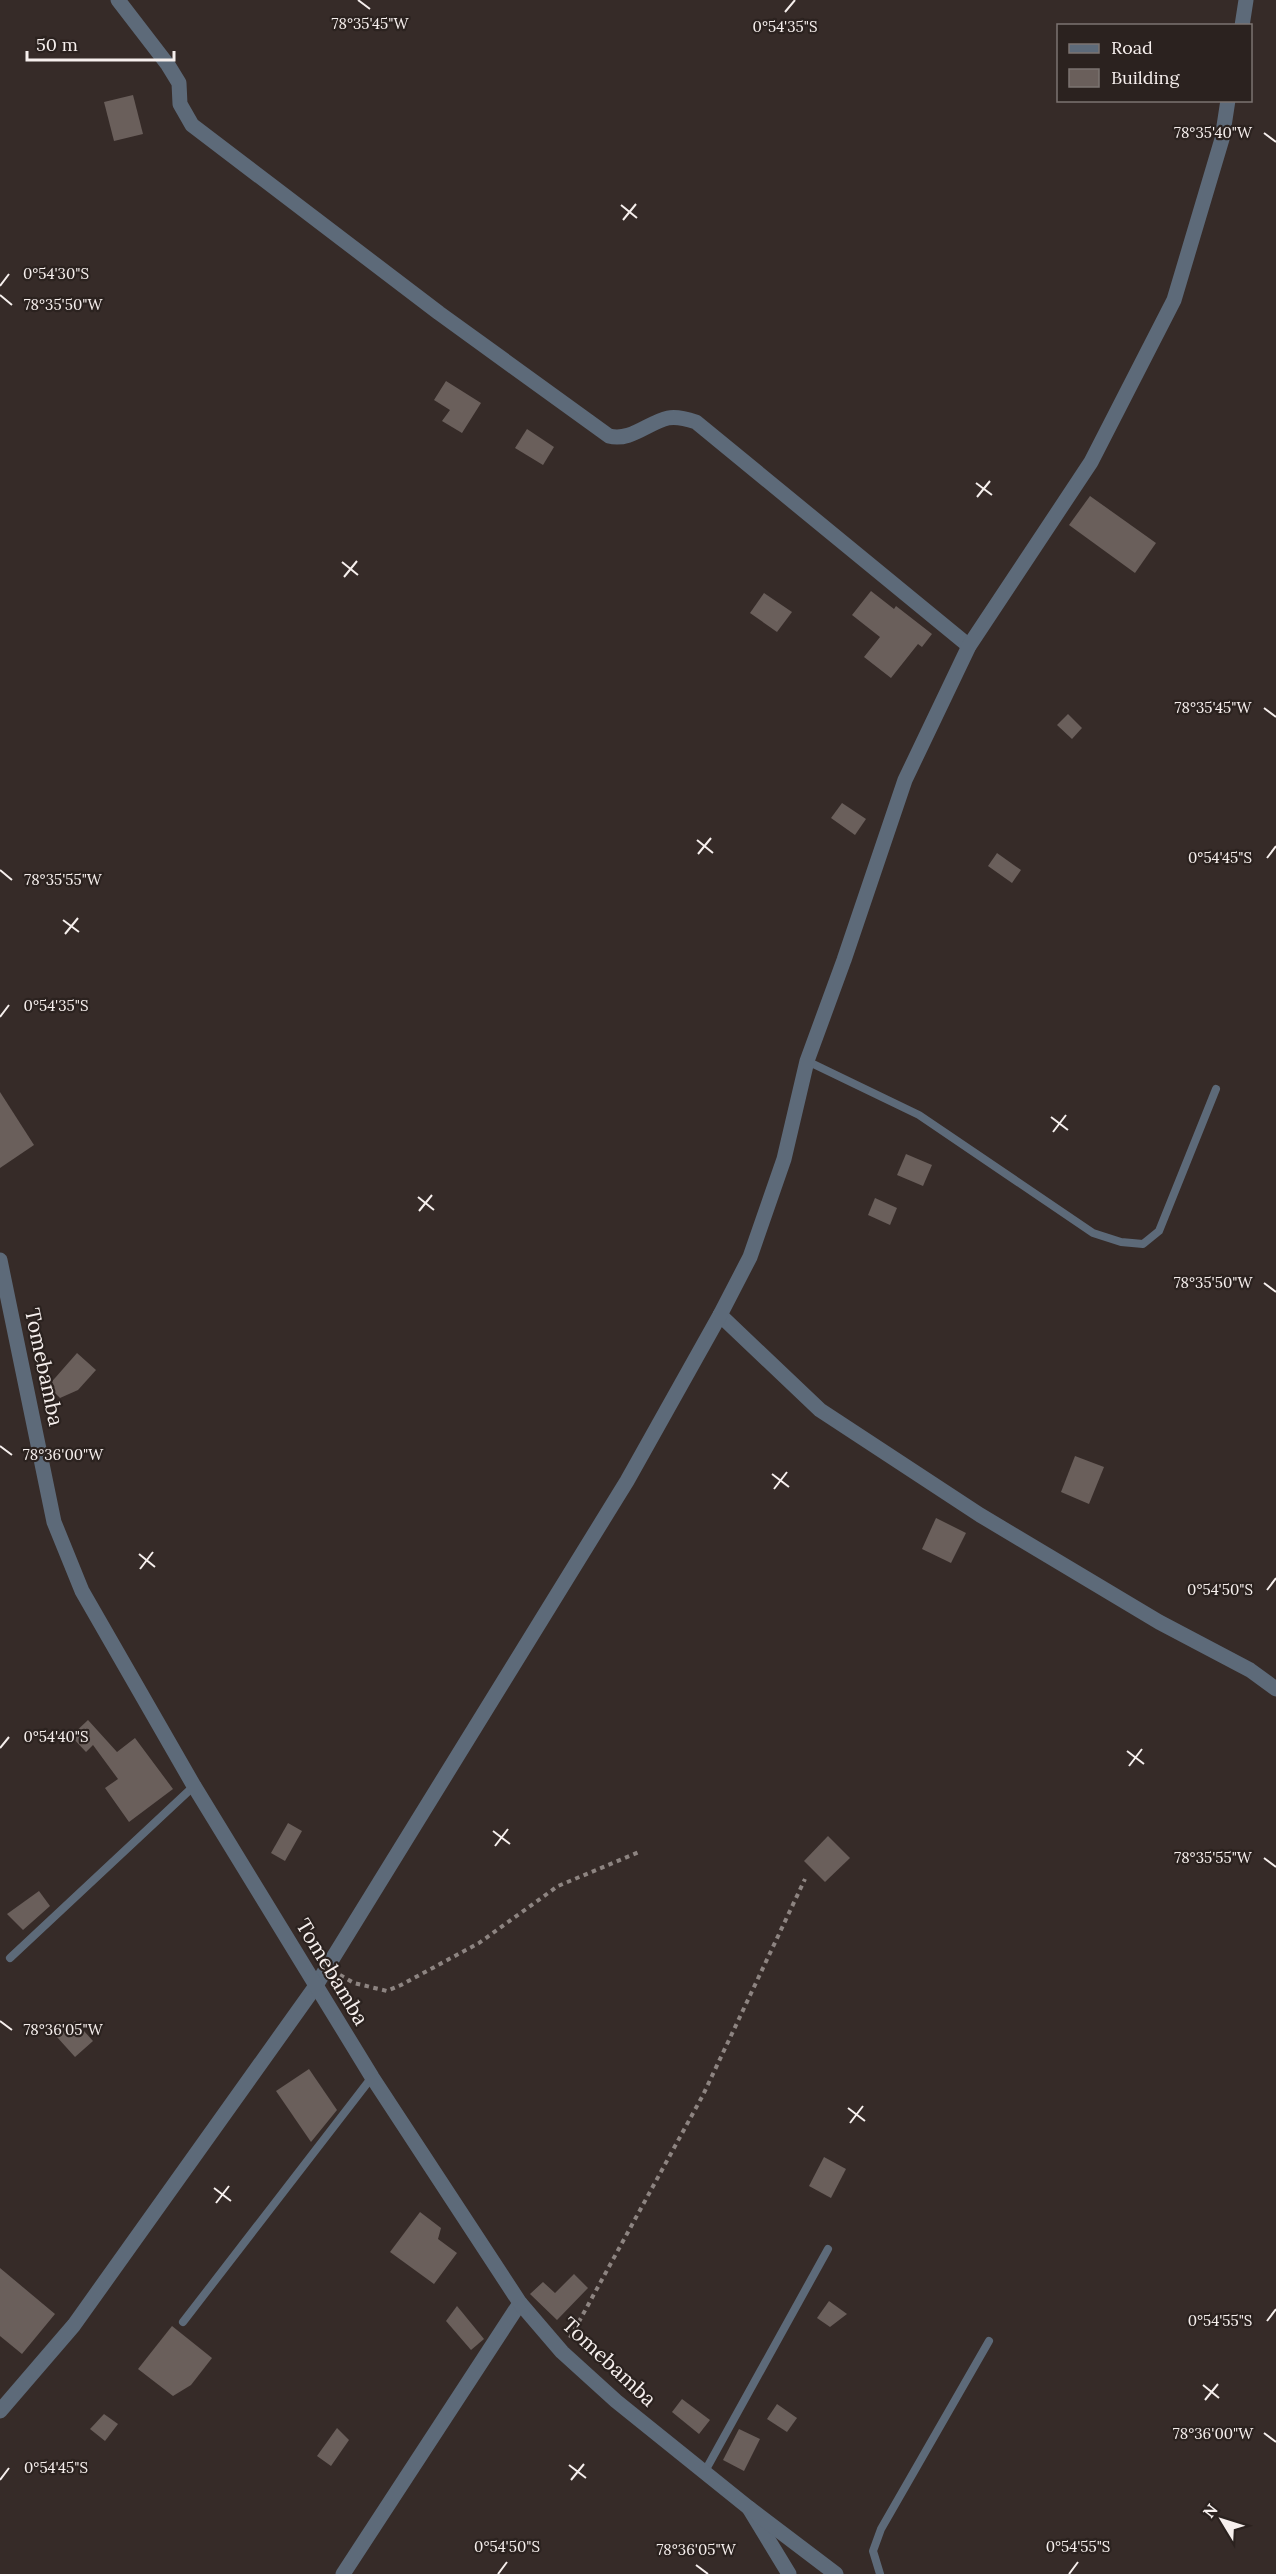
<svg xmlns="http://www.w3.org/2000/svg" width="1276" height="2574" font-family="Lora,serif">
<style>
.building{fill:#6a5f5b}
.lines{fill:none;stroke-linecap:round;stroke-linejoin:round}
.path{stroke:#8d8481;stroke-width:4;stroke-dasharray:4.5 4.5;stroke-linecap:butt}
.service{stroke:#5d6a79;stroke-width:8}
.minor{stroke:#5d6a79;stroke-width:15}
.tertiary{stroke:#5d6a79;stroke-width:15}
.ticks{fill:none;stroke:#f6efed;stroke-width:2}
.labels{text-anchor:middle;stroke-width:4.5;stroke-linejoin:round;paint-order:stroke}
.street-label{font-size:21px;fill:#f6efed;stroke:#2b221f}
.ticks-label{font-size:15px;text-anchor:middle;fill:#f6efed;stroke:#2b221f;stroke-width:4.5;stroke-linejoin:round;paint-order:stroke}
</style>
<rect width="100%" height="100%" fill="#362b28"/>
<g class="building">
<path d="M133,95L143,134L114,141L104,102Z"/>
<path d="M446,381L481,403L462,433L442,421L450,410L434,400Z"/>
<path d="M527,429L554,447L543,465L515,448Z"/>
<path d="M1090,496L1156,543L1135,573L1069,525Z"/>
<path d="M871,591L894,609L896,606L932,634L922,647L918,644L891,678L864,657L880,637L852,615Z"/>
<path d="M764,593L792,612L777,632L750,613Z"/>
<path d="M1068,714L1082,728L1072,739L1057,725Z"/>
<path d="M842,803L866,819L855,835L831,818Z"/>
<path d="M997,853L1021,870L1012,883L988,866Z"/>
<path d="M0,1092L34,1145L0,1168Z"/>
<path d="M906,1154L932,1165L923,1186L897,1175Z"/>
<path d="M875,1198L897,1208L890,1225L868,1215Z"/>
<path d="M77,1353L96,1370L78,1390L60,1398L48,1386Z"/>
<path d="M1075,1456L1104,1467L1089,1504L1061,1492Z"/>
<path d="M936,1518L966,1533L951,1563L922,1549Z"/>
<path d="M88,1720L117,1752L135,1738L173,1789L129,1822L105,1788L118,1779L93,1745L86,1752L71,1736Z"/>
<path d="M288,1823L302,1831L285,1861L271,1853Z"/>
<path d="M828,1836L850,1858L825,1882L804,1861Z"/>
<path d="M39,1891L50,1906L23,1930L7,1914Z"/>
<path d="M75,2021L93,2041L75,2057L57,2037Z"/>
<path d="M309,2069L337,2110L311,2142L276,2091Z"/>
<path d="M824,2157L846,2169L831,2198L809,2186Z"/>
<path d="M420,2212L441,2228L438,2239L457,2253L434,2284L390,2252Z"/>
<path d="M0,2268L55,2314L22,2354L0,2336Z"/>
<path d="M574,2274L588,2288L557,2320L530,2294L543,2282L555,2293Z"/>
<path d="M829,2301L847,2314L830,2327L817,2318Z"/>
<path d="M457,2306L484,2339L471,2350L446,2321Z"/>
<path d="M172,2326L212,2358L191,2385L173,2396L138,2369Z"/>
<path d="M682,2399L710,2420L699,2434L672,2412Z"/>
<path d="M777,2404L797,2418L787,2432L767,2419Z"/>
<path d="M104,2414L118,2424L105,2441L90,2429Z"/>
<path d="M337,2428L349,2440L331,2466L317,2456Z"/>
<path d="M739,2429L760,2439L744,2471L723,2460Z"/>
</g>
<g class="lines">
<g class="path">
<path d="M340,1975L354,1983L387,1991L401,1985L479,1943L558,1886L639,1852"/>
<path d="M570,2338L703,2095L805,1879"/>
</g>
<g class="service">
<path d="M807,1061L919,1115L1093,1233L1121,1242L1143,1244L1159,1231L1216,1089"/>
<path d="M10,1958L194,1786"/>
<path d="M183,2322L372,2077"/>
<path d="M704,2473L828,2249"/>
<path d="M880,2574L873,2551L881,2529L989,2341"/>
</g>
<g class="minor">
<path d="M118,0L168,65L179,83L180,104L192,125L439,313L609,436C630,442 649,422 668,418C677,416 687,419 696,422L969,646"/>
<path d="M1242,26L1246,0"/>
<path d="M720,1315L820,1410L980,1515L1159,1622L1250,1670L1276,1689"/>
<path d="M0,2411L74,2325L315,1987L627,1481L720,1315L750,1257L784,1159L807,1061L844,960L905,780L969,646L1091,462L1174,300L1222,139L1228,100"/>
<path d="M749,2508L789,2574"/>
<path d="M343,2574L520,2303"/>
</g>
<path class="tertiary" d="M0,1260L54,1522L82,1591L194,1786L372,2077L520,2303L562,2352L616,2401L749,2508L836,2574"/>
</g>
<path class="ticks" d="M358,0L370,9M785,12L795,0M1264,133L1276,142M621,205L637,218M623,220L636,204M0,286L9,274M0,295L12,305M976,483L992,495M977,497L990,481M342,562L358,575M344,577L357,561M1264,708L1276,717M697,840L713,853M698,854L711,838M1267,858L1276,846M0,870L12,880M63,920L79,932M65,934L78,918M0,1017L9,1005M1051,1117L1068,1130M1053,1132L1066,1115M418,1197L434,1210M419,1211L432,1195M1264,1283L1276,1292M0,1446L12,1455M772,1474L789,1487M774,1489L787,1472M139,1554L155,1567M140,1569L153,1552M1267,1590L1276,1578M0,1748L9,1737M1127,1751L1144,1764M1129,1766L1142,1749M493,1831L510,1844M495,1846L508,1829M1264,1858L1276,1867M0,2021L12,2030M848,2108L865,2121M850,2123L863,2106M214,2188L231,2201M216,2203L229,2186M1267,2321L1276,2309M1203,2385L1219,2398M1205,2400L1218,2384M1264,2433L1276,2442M569,2465L586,2478M0,2480L9,2468M571,2480L584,2464M696,2565L708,2574M498,2574L507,2562M1069,2574L1078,2562"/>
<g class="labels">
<g class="street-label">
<text transform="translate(44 1367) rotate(78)" y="7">Tomebamba</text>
<text transform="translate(332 1972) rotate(59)" y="7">Tomebamba</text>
<text transform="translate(609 2362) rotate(43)" y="7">Tomebamba</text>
</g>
</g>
<g class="ticks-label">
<text x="370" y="29">78°35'45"W</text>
<text x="785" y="32">0°54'35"S</text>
<text x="1213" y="138">78°35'40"W</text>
<text x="56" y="279">0°54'30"S</text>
<text x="63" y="310">78°35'50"W</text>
<text x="1213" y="713">78°35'45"W</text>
<text x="1220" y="863">0°54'45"S</text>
<text x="63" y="885">78°35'55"W</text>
<text x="56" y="1011">0°54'35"S</text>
<text x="1213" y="1288">78°35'50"W</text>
<text x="63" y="1460">78°36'00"W</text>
<text x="1220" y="1595">0°54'50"S</text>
<text x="56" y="1742">0°54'40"S</text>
<text x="1213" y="1863">78°35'55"W</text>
<text x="63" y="2035">78°36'05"W</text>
<text x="1220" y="2326">0°54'55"S</text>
<text x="1213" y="2439">78°36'00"W</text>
<text x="56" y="2473">0°54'45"S</text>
<text x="507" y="2552">0°54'50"S</text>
<text x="1078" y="2552">0°54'55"S</text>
<text x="696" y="2555">78°36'05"W</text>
</g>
<rect x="1057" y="24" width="195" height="78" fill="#2b221f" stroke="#7c7471" stroke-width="1.5"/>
<rect x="1069" y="44" width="30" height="9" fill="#5d6a79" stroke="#7c7471" stroke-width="1.5"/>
<text x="1111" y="54" font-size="18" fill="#f6efed">Road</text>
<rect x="1069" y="69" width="30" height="18" fill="#6a5f5b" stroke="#7c7471" stroke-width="1.5"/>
<text x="1111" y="84" font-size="18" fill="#f6efed">Building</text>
<g transform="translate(1222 2520) rotate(308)" stroke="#2b221f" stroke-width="4.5" paint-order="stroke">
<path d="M0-4.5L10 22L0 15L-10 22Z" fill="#f6efed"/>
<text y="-9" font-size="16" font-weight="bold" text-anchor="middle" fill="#f6efed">N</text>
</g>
<path d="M27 51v9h147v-9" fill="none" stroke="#f6efed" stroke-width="3"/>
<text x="36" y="51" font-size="18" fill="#f6efed" stroke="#2b221f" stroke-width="4.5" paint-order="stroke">50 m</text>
</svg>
